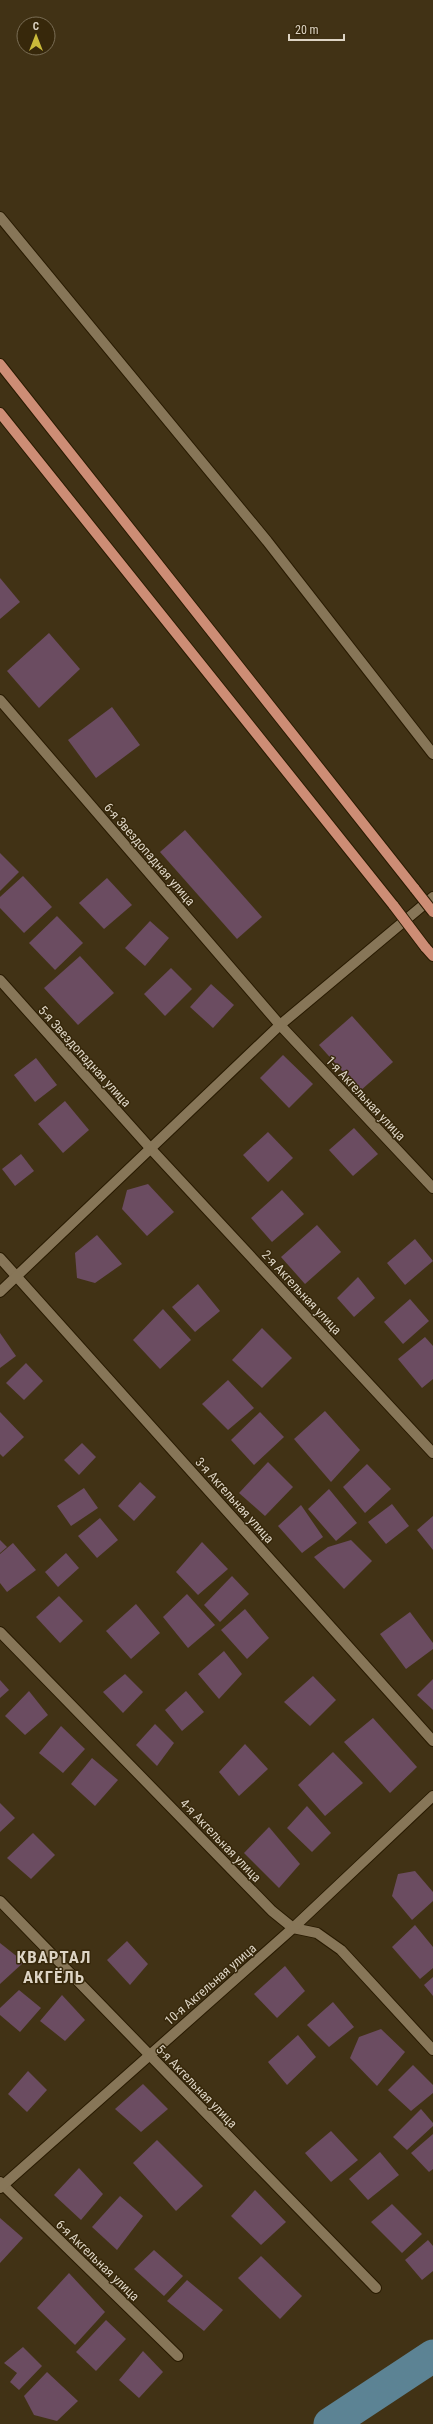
<svg xmlns="http://www.w3.org/2000/svg" width="433" height="2424" font-family="'Roboto Condensed',sans-serif">
<style>
.lines{fill:none;stroke-linecap:round;stroke-linejoin:round}
.river{stroke:#5c8394;stroke-width:33}
.building{fill:#6b4c61}
.minor-casing{stroke:#281a00;stroke-width:12}
.major-casing{stroke:#281a00;stroke-width:12}
.minor{stroke:#877658;stroke-width:10}
.major{stroke:#cd8d75;stroke-width:10}
.major-bridge-casing{stroke:#281a00;stroke-width:12;stroke-linecap:butt}
.major-bridge{stroke:#cd8d75;stroke-width:10}
.labels{text-anchor:middle;stroke-width:3;stroke-linejoin:round;paint-order:stroke}
.street-label{font-size:13px;fill:#ddd4c4;stroke:#37280b}
.district-label{font-size:17px;font-weight:bold;letter-spacing:1px;fill:#ddd4c4;stroke:#37280b}
</style>
<rect width="100%" height="100%" fill="#413215"/>
<g class="lines">
<path class="river" d="M330,2424L433,2356"/>
</g>
<g class="building">
<path d="M0,578L20,602L0,619Z"/>
<path d="M49,633L80,669L39,708L7,671Z"/>
<path d="M112,707L140,745L96,778L68,740Z"/>
<path d="M185,830L262,917L237,939L160,852Z"/>
<path d="M0,853L19,872L0,891Z"/>
<path d="M23,876L52,907L24,933L0,908V897Z"/>
<path d="M107,878L132,905L104,929L79,903Z"/>
<path d="M57,916L83,943L55,970L29,943Z"/>
<path d="M150,921L169,938L145,966L125,948Z"/>
<path d="M80,956L114,993L78,1025L44,988Z"/>
<path d="M171,968L192,989L165,1016L144,994Z"/>
<path d="M211,984L234,1005L213,1028L190,1007Z"/>
<path d="M352,1016L393,1062L360,1091L319,1045Z"/>
<path d="M283,1055L313,1084L289,1108L260,1078Z"/>
<path d="M36,1058L57,1085L35,1102L14,1075Z"/>
<path d="M65,1101L89,1130L63,1153L38,1124Z"/>
<path d="M354,1128L378,1154L353,1176L329,1150Z"/>
<path d="M268,1132L293,1158L268,1182L243,1155Z"/>
<path d="M21,1154L34,1171L15,1186L2,1169Z"/>
<path d="M148,1184L174,1212L147,1236L122,1209L127,1190Z"/>
<path d="M282,1190L304,1214L272,1242L251,1218Z"/>
<path d="M317,1225L341,1252L305,1284L281,1257Z"/>
<path d="M97,1235L122,1264L95,1283L77,1278L75,1253Z"/>
<path d="M415,1239L433,1261L405,1285L387,1263Z"/>
<path d="M358,1277L375,1298L354,1317L337,1298Z"/>
<path d="M198,1284L220,1311L195,1332L172,1307Z"/>
<path d="M410,1299L429,1321L403,1344L384,1322Z"/>
<path d="M163,1309L191,1340L160,1369L133,1340Z"/>
<path d="M262,1328L292,1358L262,1388L232,1360Z"/>
<path d="M0,1333L16,1356L0,1368Z"/>
<path d="M425,1337L433,1346V1379L422,1388L398,1359Z"/>
<path d="M26,1363L43,1381L24,1400L6,1383Z"/>
<path d="M228,1380L254,1408L228,1430L202,1404Z"/>
<path d="M325,1411L360,1450L331,1482L294,1439Z"/>
<path d="M0,1412L24,1437L3,1457L0,1454Z"/>
<path d="M260,1412L284,1437L254,1465L231,1440Z"/>
<path d="M82,1443L96,1457L79,1475L64,1460Z"/>
<path d="M268,1462L293,1487L265,1516L239,1493Z"/>
<path d="M367,1464L391,1489L365,1513L343,1487Z"/>
<path d="M140,1482L156,1497L134,1521L118,1506Z"/>
<path d="M84,1488L98,1508L71,1526L57,1506Z"/>
<path d="M329,1489L357,1523L336,1541L308,1509Z"/>
<path d="M392,1504L409,1526L386,1544L368,1522Z"/>
<path d="M301,1505L323,1537L302,1553L278,1526Z"/>
<path d="M433,1516V1550L417,1530Z"/>
<path d="M100,1518L118,1540L97,1558L78,1536Z"/>
<path d="M0,1540L7,1547L0,1553Z"/>
<path d="M351,1540L372,1561L344,1589L314,1557L328,1547Z"/>
<path d="M202,1542L228,1569L198,1595L176,1572Z"/>
<path d="M13,1543L36,1570L7,1592L0,1583V1554Z"/>
<path d="M66,1553L79,1568L58,1587L45,1572Z"/>
<path d="M232,1576L249,1594L220,1622L204,1605Z"/>
<path d="M187,1594L215,1625L188,1648L163,1617Z"/>
<path d="M59,1596L83,1621L60,1643L36,1617Z"/>
<path d="M136,1604L160,1633L131,1659L106,1631Z"/>
<path d="M245,1609L269,1638L247,1659L221,1630Z"/>
<path d="M410,1612L433,1643V1649L406,1669L380,1634Z"/>
<path d="M224,1651L242,1674L219,1699L198,1674Z"/>
<path d="M125,1674L143,1692L123,1713L103,1692Z"/>
<path d="M313,1676L336,1700L310,1726L284,1702Z"/>
<path d="M433,1679V1710L417,1695Z"/>
<path d="M0,1680L9,1690L0,1698Z"/>
<path d="M29,1691L48,1715L25,1735L5,1716Z"/>
<path d="M186,1691L204,1712L182,1731L165,1710Z"/>
<path d="M373,1718L417,1767L390,1793L344,1742Z"/>
<path d="M155,1724L174,1743L157,1766L136,1745Z"/>
<path d="M61,1726L85,1749L63,1773L39,1753Z"/>
<path d="M245,1744L268,1769L239,1796L219,1772Z"/>
<path d="M333,1752L363,1783L325,1816L298,1785Z"/>
<path d="M92,1758L118,1780L95,1806L71,1784Z"/>
<path d="M0,1803L15,1818L0,1832Z"/>
<path d="M307,1806L331,1833L312,1852L287,1828Z"/>
<path d="M269,1827L300,1864L279,1888L244,1853Z"/>
<path d="M33,1833L55,1855L31,1879L7,1858Z"/>
<path d="M415,1871L433,1892V1901L412,1920L392,1896L398,1874Z"/>
<path d="M415,1925L433,1947V1968L420,1979L392,1947Z"/>
<path d="M127,1941L148,1964L130,1985L107,1960Z"/>
<path d="M0,1943L24,1962L0,1984Z"/>
<path d="M285,1966L305,1991L277,2018L254,1994Z"/>
<path d="M433,1977V1996L424,1985Z"/>
<path d="M19,1990L41,2008L20,2032L0,2015V2008Z"/>
<path d="M62,1995L85,2020L65,2041L40,2021Z"/>
<path d="M333,2002L354,2027L329,2047L307,2025Z"/>
<path d="M381,2029L405,2052L377,2086L350,2058L359,2037Z"/>
<path d="M298,2035L316,2057L287,2085L268,2062Z"/>
<path d="M413,2065L433,2085V2093L411,2111L388,2090Z"/>
<path d="M28,2071L47,2090L27,2112L8,2094Z"/>
<path d="M143,2084L168,2109L141,2132L115,2109Z"/>
<path d="M421,2109L433,2123V2126L407,2150L393,2137Z"/>
<path d="M331,2131L358,2160L331,2182L305,2153Z"/>
<path d="M433,2134V2169L429,2172L411,2153Z"/>
<path d="M157,2140L203,2186L176,2211L133,2163Z"/>
<path d="M380,2152L399,2175L368,2200L349,2179Z"/>
<path d="M79,2168L103,2194L81,2220L54,2195Z"/>
<path d="M255,2190L286,2222L261,2245L231,2216Z"/>
<path d="M120,2196L143,2216L117,2250L92,2227Z"/>
<path d="M392,2204L422,2234L402,2253L371,2222Z"/>
<path d="M0,2218L23,2238L0,2263Z"/>
<path d="M428,2240L433,2246V2271L422,2280L405,2260Z"/>
<path d="M154,2250L183,2276L164,2296L134,2269Z"/>
<path d="M261,2256L302,2296L280,2319L238,2278Z"/>
<path d="M69,2273L105,2312L75,2345L37,2308Z"/>
<path d="M187,2280L223,2310L204,2331L167,2301Z"/>
<path d="M106,2320L126,2339L96,2371L76,2352Z"/>
<path d="M23,2347L42,2366L19,2390L10,2382L17,2373L4,2363Z"/>
<path d="M143,2351L163,2372L139,2398L119,2380Z"/>
<path d="M47,2372L78,2401L57,2421L34,2415L24,2396Z"/>
</g>
<g class="lines">
<defs>
<g id="minor">
<path d="M0,217L267,541L433,754"/>
<path d="M0,700L280,1025L433,1188"/>
<path d="M0,980L151,1149L433,1453"/>
<path d="M0,1258L433,1741"/>
<path d="M0,1292L280,1025L433,897"/>
<path d="M0,1632L272,1911L293,1928L317,1933L341,1950L433,2050"/>
<path d="M0,1901L376,2288"/>
<path d="M0,2182L178,2356"/>
<path d="M0,2188L293,1928L433,1796"/>
</g>
<g id="major">
<path d="M0,364L415,889"/>
<path d="M0,413L394,906"/>
<path d="M425,947L433,956"/>
</g>
</defs>
<use href="#minor" class="minor-casing"/>
<use href="#major" class="major-casing"/>
<use href="#minor" class="minor"/>
<use href="#major" class="major"/>
<defs>
<g id="major-bridge">
<path d="M415,889L433,912"/>
<path d="M394,906L425,947"/>
</g>
</defs>
<use href="#major-bridge" class="major-bridge-casing"/>
<use href="#major-bridge" class="major-bridge"/>
</g>
<g class="labels">
<g class="street-label">
<text transform="translate(150 854) rotate(49)" y="5">6-я Звездопадная улица</text>
<text transform="translate(85 1056) rotate(48)" y="5">5-я Звездопадная улица</text>
<text transform="translate(366 1098) rotate(47)" y="5">1-я Акгельная улица</text>
<text transform="translate(302 1292) rotate(47)" y="5">2-я Акгельная улица</text>
<text transform="translate(235 1500) rotate(48)" y="5">3-я Акгельная улица</text>
<text transform="translate(221 1840) rotate(46)" y="5">4-я Акгельная улица</text>
<text transform="translate(210 1984) rotate(-41)" y="5">10-я Акгельная улица</text>
<text transform="translate(197 2086) rotate(46)" y="5">5-я Акгельная улица</text>
<text transform="translate(98 2260) rotate(44)" y="5">6-я Акгельная улица</text>
</g>
<g class="district-label">
<text x="54" y="1963">КВАРТАЛ<tspan x="54" dy="20">АКГЁЛЬ</tspan></text>
</g>
</g>
<g transform="translate(36 36)"><circle r="19" fill="#37280b" stroke="#796d55"/>
<path d="M0-3L7 15L0 10L-7 15Z" fill="#caba3a"/>
<text y="-6" font-size="11" font-weight="bold" text-anchor="middle" fill="#ddd4c4">С</text>
</g>
<path d="M289 34v6h55v-6" fill="none" stroke="#ddd4c4" stroke-width="2"/>
<text x="295" y="34" font-size="12" fill="#ddd4c4" stroke="#37280b" stroke-width="3" paint-order="stroke">20 m</text>
</svg>
